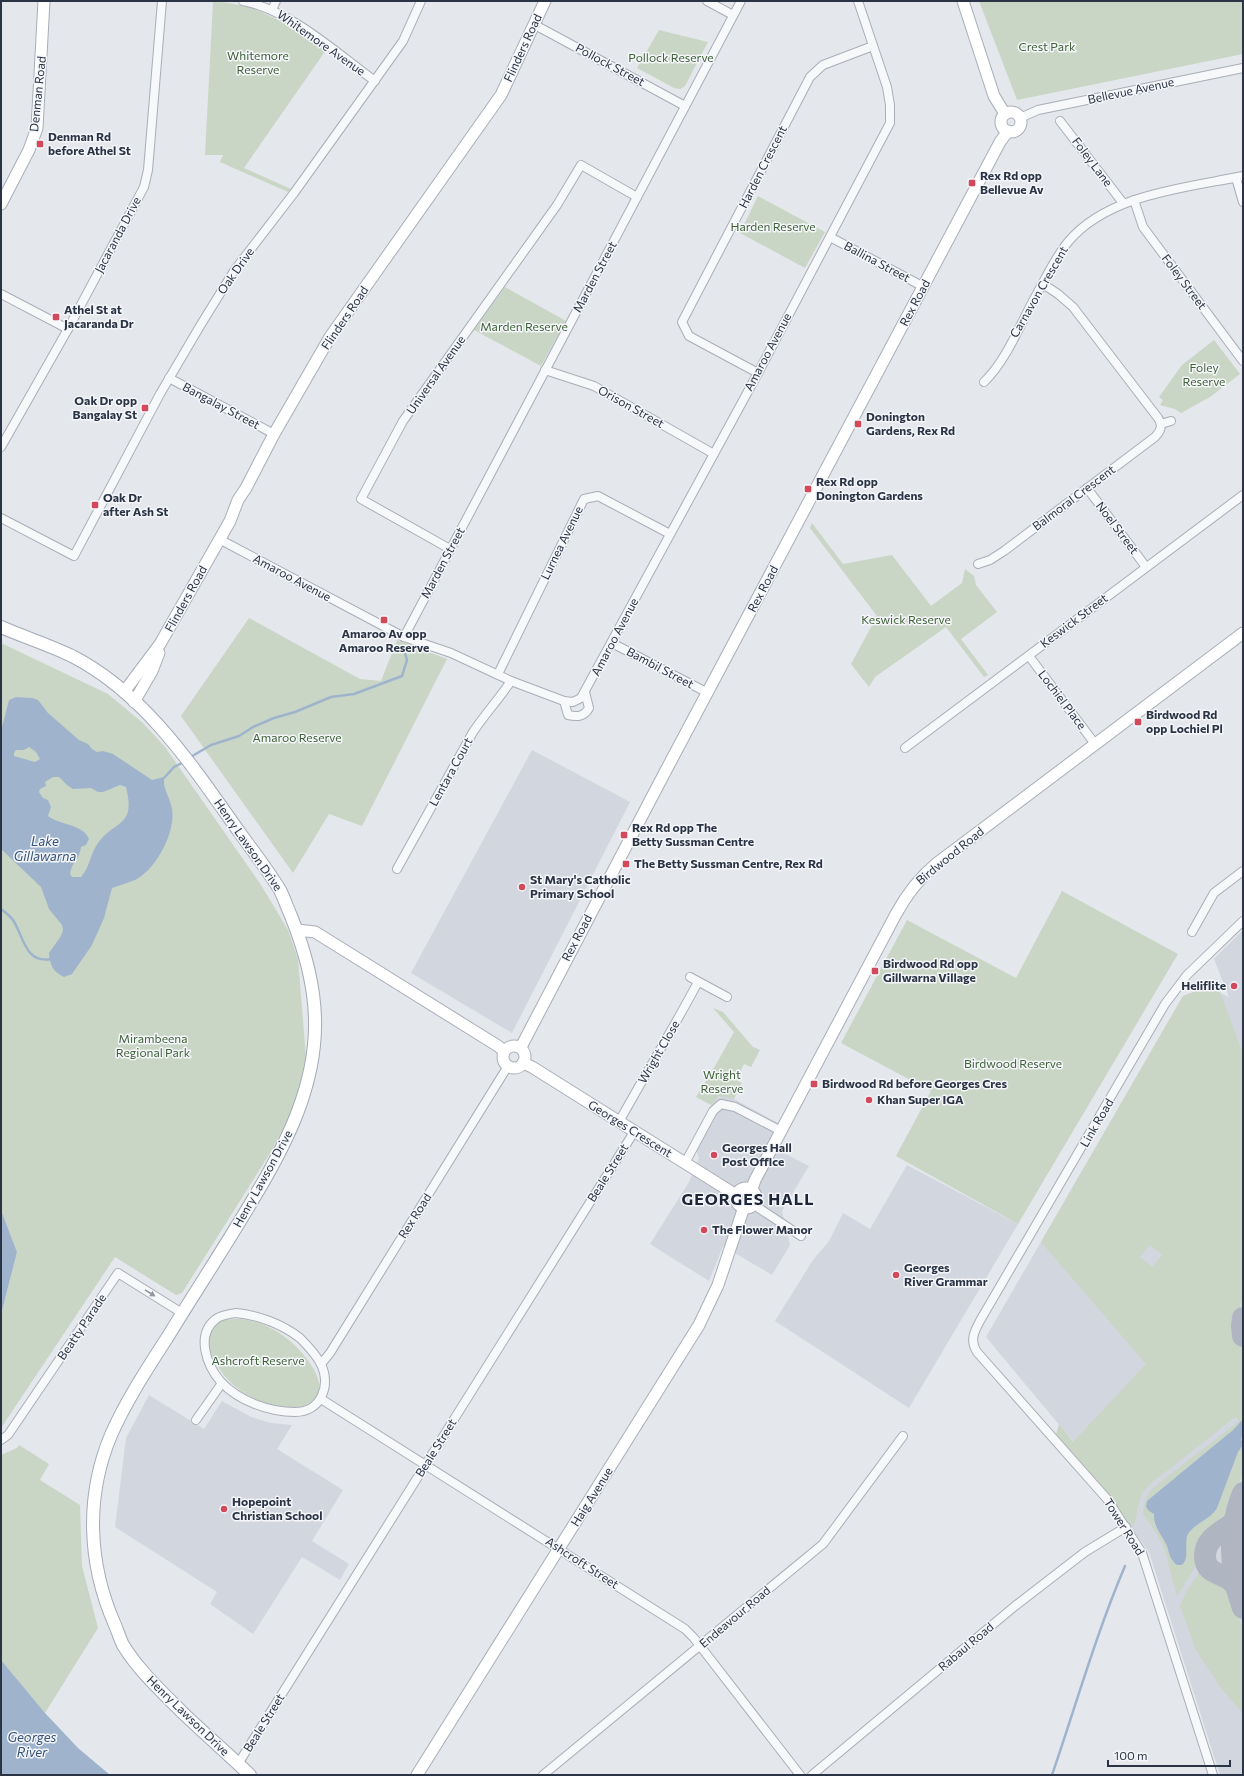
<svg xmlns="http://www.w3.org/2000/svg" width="1244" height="1776" font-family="Commissioner,sans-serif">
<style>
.built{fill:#d2d6de}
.green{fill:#c9d6c5;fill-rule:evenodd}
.water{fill:#9fb4cc;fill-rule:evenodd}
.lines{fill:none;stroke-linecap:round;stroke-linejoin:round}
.stream{stroke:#9fb4cc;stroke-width:2.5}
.taxiway{stroke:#b0b6c1;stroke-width:22}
.street-casing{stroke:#a9aeb7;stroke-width:10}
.secondary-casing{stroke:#a9aeb7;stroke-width:13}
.primary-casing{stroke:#a3abb8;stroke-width:14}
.street{stroke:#f7f8fa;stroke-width:8}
.secondary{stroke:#fff;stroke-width:11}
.primary{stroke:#fff;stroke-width:12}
.oneway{fill:#9196a0}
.poi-dot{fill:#d1495b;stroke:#f4f6f9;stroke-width:1.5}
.labels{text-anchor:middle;stroke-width:3;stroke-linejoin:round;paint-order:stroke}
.street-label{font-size:12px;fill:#2b3445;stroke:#f4f6f9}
.park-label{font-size:12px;fill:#3f6138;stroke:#f4f6f9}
.poi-label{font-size:12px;font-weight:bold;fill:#2b3445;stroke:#f4f6f9;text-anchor:start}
.water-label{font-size:13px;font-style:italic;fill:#34527a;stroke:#f4f6f9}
.district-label{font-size:16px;font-weight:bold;letter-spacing:1px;fill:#1d2536;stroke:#f4f6f9}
</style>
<rect width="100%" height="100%" fill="#e4e7ec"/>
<g class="built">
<path d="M532,750L630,802L512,1033L411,973Z"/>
<path d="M1243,930V1775H1220L1149,1552L1133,1530L1106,1481L986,1337L1183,996L1207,987L1229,997L1214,959Z"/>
<path d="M722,1095L734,1099L778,1123L782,1152L809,1166L782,1211L790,1245L772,1275L723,1246L709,1281L650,1244L689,1182L699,1158L697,1152L689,1148L714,1100Z"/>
<path d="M907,1165L1018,1224L909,1408L775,1321L813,1260L829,1241L843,1213L870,1229Z"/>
<path d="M149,1395L204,1429L222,1401L251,1417L271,1423L292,1425L277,1449L343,1490L312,1541L349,1564L340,1580L302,1557L253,1634L210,1604L217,1592L115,1527L126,1438Z"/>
</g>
<g class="green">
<path d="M979,1H1243V54L1017,100Z"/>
<path d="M213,2C257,2 291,27 326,50L244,168L291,189L288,192L220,162L223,155H205Z"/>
<path d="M659,30L708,42L685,86L680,89L674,88L637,68Z"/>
<path d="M758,196L825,232L805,268L740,233Z"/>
<path d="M505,287L566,321L541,366L474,330Z"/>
<path d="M1214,340L1240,374L1210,397L1181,413L1175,409L1160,405L1163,400L1159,397L1182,365Z"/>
<path d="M812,523L843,564L892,555L931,606L962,583L965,569L974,576L976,585L997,612L961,639L988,675L984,677L946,627L875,677L869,687L851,664L877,616L810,528Z"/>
<path d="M249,618L360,679L381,681L397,640L447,659L362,826L329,814L293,873L181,716Z"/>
<path d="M1,643L108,694L143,723L165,747L261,885L288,930L298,959L306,1057L302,1079L290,1116L272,1150L182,1293L176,1295L115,1257L1,1428V1315L17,1252L1,1210Z"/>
<path d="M1062,891L1178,954L1018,1224L896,1156L931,1091L841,1043L907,920L1016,978Z"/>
<path d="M1207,987L1220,992L1243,1054V1295L1234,1327L1236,1338L1243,1353V1419L1233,1430L1147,1501L1154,1514V1524L1166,1544L1172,1561L1176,1565H1180L1185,1562L1186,1559L1185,1544L1188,1533L1214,1512L1238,1452L1243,1445L1241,1438L1243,1437V1473L1232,1499L1225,1522L1202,1541L1199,1547V1561L1177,1596L1165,1550L1158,1535L1143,1514V1509L1146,1498L1153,1488L1239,1421L1235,1417L1149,1485L1142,1494L1137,1509L1136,1520L1131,1527L1109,1494L1056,1434L1059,1424L1073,1442L1146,1364L1041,1242L1183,996ZM1150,1245L1162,1255L1152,1267L1140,1257Z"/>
<path d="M713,1008L723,1012L753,1047L760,1050L751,1067L744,1064L736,1080L742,1083L734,1099L719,1096L711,1105L696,1097L718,1061L734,1032Z"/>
<path d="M241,1319C259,1321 276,1329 290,1341C303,1352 333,1385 312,1401C304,1407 295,1408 286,1407C268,1405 250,1399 236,1387C221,1376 192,1334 220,1322C226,1319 234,1319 241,1319Z"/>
<path d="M19,1445L49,1464L40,1480L80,1505L82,1566L98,1628L45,1713L1,1660V1455L17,1448Z"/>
<path d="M1201,1570L1204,1573L1220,1581L1227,1588L1235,1612L1243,1628V1714L1221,1688L1196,1650L1180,1606L1186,1592Z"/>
</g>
<g class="water">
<path d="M16,697L32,698L38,700L48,713L79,740L88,744L92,749L97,752L103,751L113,754L152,780L164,777C163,791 170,796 172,809C176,832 156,870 135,880C128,883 120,885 112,888L104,918L92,945L72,974L64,977C52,971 50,965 49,953L61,936L63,930L62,925L49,909L41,887L1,849V731L9,700ZM29,747L36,752L40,759L35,762L14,756V753L16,750H24ZM53,777H59L67,785L73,789L91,788L98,792H103L120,785L126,787C136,827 116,819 98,843C90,854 90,867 81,877H72L70,874C71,863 80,859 81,847L86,845L89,839C83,824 59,825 48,816L51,807L48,800L43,798L39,792L40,789L46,786L45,782Z"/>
<path d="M1,1210L17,1252L1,1315Z"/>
<path d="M1243,1419V1437L1241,1438L1243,1445L1238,1452L1217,1508C1210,1520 1195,1523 1188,1534C1183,1542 1192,1567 1177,1565C1176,1564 1174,1563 1173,1561C1169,1557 1169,1550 1166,1544C1161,1534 1153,1526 1154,1514L1149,1511L1146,1507L1147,1501L1233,1430Z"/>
<path d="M1,1660L45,1713L78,1748L110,1775H1Z"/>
</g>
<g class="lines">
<g class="stream">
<path d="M189,758L211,745L239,736L253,727L274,718L295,712L331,697L354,694L402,676L407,660L403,646"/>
<path d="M163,779L174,767L184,762"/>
<path d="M1,909C5,912 10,916 13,920C24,937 25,964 51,959"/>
<path d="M1052,1775C1076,1705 1096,1634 1125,1566"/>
</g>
<g class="taxiway">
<path d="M1243,1318L1242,1326L1243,1336"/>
<path d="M1243,1493C1228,1531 1229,1570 1243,1608"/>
<path d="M1235,1520L1232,1524C1220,1533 1205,1539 1205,1556C1205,1578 1229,1571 1236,1587"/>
</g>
<defs>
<g id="street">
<path d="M243,1C292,11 335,52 375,81"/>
<path d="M707,1L733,15"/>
<path d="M272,10L276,1"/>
<path d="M535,25L685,106"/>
<path d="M1020,118L1038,110L1243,68"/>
<path d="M1060,121L1123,203"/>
<path d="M1236,178L1243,202"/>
<path d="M1134,200L1143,227L1243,361"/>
<path d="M830,237L924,287"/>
<path d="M1,294L68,329"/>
<path d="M545,370L594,386L714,454"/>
<path d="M758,373L689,336L682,322L810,77L823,65L873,46"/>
<path d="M169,378L274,434"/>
<path d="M984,382C1006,361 1020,325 1034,299C1045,280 1054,259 1068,242C1108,194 1185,188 1243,176"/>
<path d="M1161,424L1171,421"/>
<path d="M1,447L68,329L144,187L148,170L162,1"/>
<path d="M1087,488L1146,567"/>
<path d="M1,518L74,556L160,394L200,326L234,271L294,193L403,41L421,1"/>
<path d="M219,539L404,637L451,653L511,681L564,701L573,702L581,698L758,373L890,123V105L887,87L858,1"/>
<path d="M450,549L361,499L403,421L557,205L581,165L637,197"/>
<path d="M978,564L990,560L1004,551L1155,437C1161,431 1163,425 1158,418L1073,307L1058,294L1043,284"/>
<path d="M404,637L741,1"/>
<path d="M612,643L708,693"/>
<path d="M1029,656L1095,744"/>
<path d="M498,674L584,499L598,496L670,534"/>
<path d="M564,701L568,715C577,717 584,717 589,708L585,692"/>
<path d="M905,748L1243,495"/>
<path d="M397,869L473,732C485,714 499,699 511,681"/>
<path d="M1192,932L1214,893L1243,871"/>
<path d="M690,977L727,997"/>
<path d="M619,1122C645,1075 673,1029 698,982"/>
<path d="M685,1163L713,1111L721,1104L735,1107L781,1131"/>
<path d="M754,1205L801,1236"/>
<path d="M236,1313C258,1315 282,1324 300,1338C307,1345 316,1355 321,1364C331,1386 321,1412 295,1412C269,1412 239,1401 221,1382C207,1366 195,1335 216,1319C221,1315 229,1314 236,1313Z"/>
<path d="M321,1364L330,1353L508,1066"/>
<path d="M321,1399L685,1629L694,1638L800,1775"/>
<path d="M196,1420L222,1383"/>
<path d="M1,1440L8,1435L118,1273L182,1313"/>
<path d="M238,1764L634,1132"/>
<path d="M543,1775L823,1544L903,1436"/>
<path d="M812,1775L1015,1606L1085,1552L1126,1527"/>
<path d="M1213,1775L1142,1553L1107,1499L977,1352C969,1340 975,1330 981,1319L1165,1004L1187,975L1243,921"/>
</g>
<g id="secondary">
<path d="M963,1L994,96L1005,114"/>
<circle cx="1011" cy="122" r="10"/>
<path d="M1,204L29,150L37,128L44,1"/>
<path d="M124,692L160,644L230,521L238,500L246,488L274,434L330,337L501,95L545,1"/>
<path d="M134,702L152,671L159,653"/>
<path d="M297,930L315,932L498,1046L504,1051"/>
<circle cx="514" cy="1057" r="11"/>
<path d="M521,1047L664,774L1000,142L1008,131"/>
<path d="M523,1063L532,1067L736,1195"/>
<circle cx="746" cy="1198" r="10"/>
<path d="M751,1191L755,1180L896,914C907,894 918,879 936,864L1243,633"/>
<path d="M417,1775L699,1325L718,1285L744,1207"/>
</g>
<path id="primary" d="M1,627C24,637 49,645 72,656C146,694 193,767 240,833C253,851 268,870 280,890C284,898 287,907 291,916C304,948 314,982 315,1018C317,1085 286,1145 252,1201C225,1247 195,1292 167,1338C147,1369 126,1401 111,1435C85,1497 88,1564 115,1625C118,1632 120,1639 123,1645C139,1671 162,1692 183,1713C205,1734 228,1754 250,1775"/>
</defs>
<use href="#street" class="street-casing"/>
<use href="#secondary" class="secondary-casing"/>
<use href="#primary" class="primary-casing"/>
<use href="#street" class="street"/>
<use href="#secondary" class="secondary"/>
<use href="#primary" class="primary"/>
</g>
<defs><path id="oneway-solid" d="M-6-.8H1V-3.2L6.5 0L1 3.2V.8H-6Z"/></defs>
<use class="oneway" href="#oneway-solid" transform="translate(150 1293) rotate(32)"/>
<g class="poi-dot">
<rect x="36" y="140" width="8" height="8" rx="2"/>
<rect x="968" y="179" width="8" height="8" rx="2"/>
<rect x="52" y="313" width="8" height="8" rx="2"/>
<rect x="141" y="404" width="8" height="8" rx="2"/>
<rect x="854" y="420" width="8" height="8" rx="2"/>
<rect x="804" y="485" width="8" height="8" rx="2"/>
<rect x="91" y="501" width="8" height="8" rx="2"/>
<rect x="380" y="616" width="8" height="8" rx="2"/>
<rect x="1134" y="718" width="8" height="8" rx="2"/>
<rect x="620" y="831" width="8" height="8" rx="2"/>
<rect x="622" y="860" width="8" height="8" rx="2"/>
<circle cx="522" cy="887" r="4"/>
<rect x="871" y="967" width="8" height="8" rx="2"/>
<circle cx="1234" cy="986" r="4"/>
<rect x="810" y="1080" width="8" height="8" rx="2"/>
<circle cx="869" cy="1100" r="4"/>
<circle cx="714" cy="1155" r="4"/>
<circle cx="704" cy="1230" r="4"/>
<circle cx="896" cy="1275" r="4"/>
<circle cx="224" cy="1509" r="4"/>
</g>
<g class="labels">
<g class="street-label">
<text transform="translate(321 43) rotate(35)" y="4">Whitemore Avenue</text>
<text transform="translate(523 48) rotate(-65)" y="4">Flinders Road</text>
<text transform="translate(610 65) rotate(28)" y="4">Pollock Street</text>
<text transform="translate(1131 91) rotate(-12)" y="4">Bellevue Avenue</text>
<text transform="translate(38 94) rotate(-84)" y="4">Denman Road</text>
<text transform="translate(1092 162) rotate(53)" y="4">Foley Lane</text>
<text transform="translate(763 167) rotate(-63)" y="4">Harden Crescent</text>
<text transform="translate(118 235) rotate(-62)" y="4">Jacaranda Drive</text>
<text transform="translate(877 262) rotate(28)" y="4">Ballina Street</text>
<text transform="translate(236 271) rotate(-55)" y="4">Oak Drive</text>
<text transform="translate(595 277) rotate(-62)" y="4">Marden Street</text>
<text transform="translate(1184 282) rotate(53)" y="4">Foley Street</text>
<text transform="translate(1039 292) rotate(-60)" y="4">Carnavon Crescent</text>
<text transform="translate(915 303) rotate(-62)" y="4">Rex Road</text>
<text transform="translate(345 318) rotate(-56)" y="4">Flinders Road</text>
<text transform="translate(768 352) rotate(-62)" y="4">Amaroo Avenue</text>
<text transform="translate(436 375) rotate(-55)" y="4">Universal Avenue</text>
<text transform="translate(221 406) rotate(28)" y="4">Bangalay Street</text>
<text transform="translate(631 407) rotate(29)" y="4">Orison Street</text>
<text transform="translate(1074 498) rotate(-37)" y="4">Balmoral Crescent</text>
<text transform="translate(1117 528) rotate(53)" y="4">Noel Street</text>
<text transform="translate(562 543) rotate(-64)" y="4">Lurnea Avenue</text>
<text transform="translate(443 563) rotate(-62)" y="4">Marden Street</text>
<text transform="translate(292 578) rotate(28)" y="4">Amaroo Avenue</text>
<text transform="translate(763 589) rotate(-62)" y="4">Rex Road</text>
<text transform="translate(186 599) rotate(-61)" y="4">Flinders Road</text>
<text transform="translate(1074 621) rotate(-37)" y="4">Keswick Street</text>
<text transform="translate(615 637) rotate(-62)" y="4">Amaroo Avenue</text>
<text transform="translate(660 668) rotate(28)" y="4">Bambil Street</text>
<text transform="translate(1062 700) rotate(53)" y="4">Lochiel Place</text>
<text transform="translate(451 772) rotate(-61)" y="4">Lentara Court</text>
<text transform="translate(248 845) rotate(55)" y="4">Henry Lawson Drive</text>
<text transform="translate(950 856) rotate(-39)" y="4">Birdwood Road</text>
<text transform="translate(577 938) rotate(-62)" y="4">Rex Road</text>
<text transform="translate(659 1052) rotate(-60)" y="4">Wright Close</text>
<text transform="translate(1097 1123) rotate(-60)" y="4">Link Road</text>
<text transform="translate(630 1129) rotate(32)" y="4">Georges Crescent</text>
<text transform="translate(608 1173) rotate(-58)" y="4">Beale Street</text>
<text transform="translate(263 1179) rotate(-61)" y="4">Henry Lawson Drive</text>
<text transform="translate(415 1216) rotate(-58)" y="4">Rex Road</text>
<text transform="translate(82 1327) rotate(-56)" y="4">Beatty Parade</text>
<text transform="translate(436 1448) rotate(-58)" y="4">Beale Street</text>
<text transform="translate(592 1497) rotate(-58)" y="4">Haig Avenue</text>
<text transform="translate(1124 1527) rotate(58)" y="4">Tower Road</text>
<text transform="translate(582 1563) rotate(33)" y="4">Ashcroft Street</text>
<text transform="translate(735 1617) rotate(-40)" y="4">Endeavour Road</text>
<text transform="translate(966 1647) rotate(-40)" y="4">Rabaul Road</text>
<text transform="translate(188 1716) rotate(44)" y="4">Henry Lawson Drive</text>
<text transform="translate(264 1723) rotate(-58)" y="4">Beale Street</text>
</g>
<g class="park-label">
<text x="1047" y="51">Crest Park</text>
<text x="258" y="60">Whitemore<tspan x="258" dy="14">Reserve</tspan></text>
<text x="671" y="62">Pollock Reserve</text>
<text x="773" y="231">Harden Reserve</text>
<text x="524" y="331">Marden Reserve</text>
<text x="1204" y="372">Foley<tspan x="1204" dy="14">Reserve</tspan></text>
<text x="906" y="624">Keswick Reserve</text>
<text x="297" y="742">Amaroo Reserve</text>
<text x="153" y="1043">Mirambeena<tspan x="153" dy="14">Regional Park</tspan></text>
<text x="1013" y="1068">Birdwood Reserve</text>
<text x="722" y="1079">Wright<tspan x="722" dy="14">Reserve</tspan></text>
<text x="258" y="1365">Ashcroft Reserve</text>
</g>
<g class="poi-label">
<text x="48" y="141">Denman Rd<tspan x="48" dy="14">before Athel St</tspan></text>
<text x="980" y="180">Rex Rd opp<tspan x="980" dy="14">Bellevue Av</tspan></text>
<text x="64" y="314">Athel St at<tspan x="64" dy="14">Jacaranda Dr</tspan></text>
<text x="137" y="405" text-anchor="end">Oak Dr opp<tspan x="137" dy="14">Bangalay St</tspan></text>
<text x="866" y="421">Donington<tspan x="866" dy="14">Gardens, Rex Rd</tspan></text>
<text x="816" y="486">Rex Rd opp<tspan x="816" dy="14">Donington Gardens</tspan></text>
<text x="103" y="502">Oak Dr<tspan x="103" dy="14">after Ash St</tspan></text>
<text x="384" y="638" text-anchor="middle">Amaroo Av opp<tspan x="384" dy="14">Amaroo Reserve</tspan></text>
<text x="1146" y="719">Birdwood Rd<tspan x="1146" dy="14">opp Lochiel Pl</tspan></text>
<text x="632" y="832">Rex Rd opp The<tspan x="632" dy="14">Betty Sussman Centre</tspan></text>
<text x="634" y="868">The Betty Sussman Centre, Rex Rd</text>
<text x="530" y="884">St Mary's Catholic<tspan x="530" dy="14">Primary School</tspan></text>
<text x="883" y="968">Birdwood Rd opp<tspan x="883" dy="14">Gillwarna Village</tspan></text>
<text x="1226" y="990" text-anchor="end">Heliflite</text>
<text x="822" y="1088">Birdwood Rd before Georges Cres</text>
<text x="877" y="1104">Khan Super IGA</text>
<text x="722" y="1152">Georges Hall<tspan x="722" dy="14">Post Office</tspan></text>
<text x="712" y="1234">The Flower Manor</text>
<text x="904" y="1272">Georges<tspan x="904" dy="14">River Grammar</tspan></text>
<text x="232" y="1506">Hopepoint<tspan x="232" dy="14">Christian School</tspan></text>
</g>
<g class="water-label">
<text x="45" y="846">Lake<tspan x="45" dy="15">Gillawarna</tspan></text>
<text x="32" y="1742">Georges<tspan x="32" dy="15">River</tspan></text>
</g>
<g class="district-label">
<text x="748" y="1205">GEORGES HALL</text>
</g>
</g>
<rect width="1244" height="1776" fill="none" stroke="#2b3445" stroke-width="4"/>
<path d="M1108 1760v6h122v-6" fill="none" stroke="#2b3445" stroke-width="2"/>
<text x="1114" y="1760" font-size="12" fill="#2b3445" stroke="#f4f6f9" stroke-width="3" paint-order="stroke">100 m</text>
</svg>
